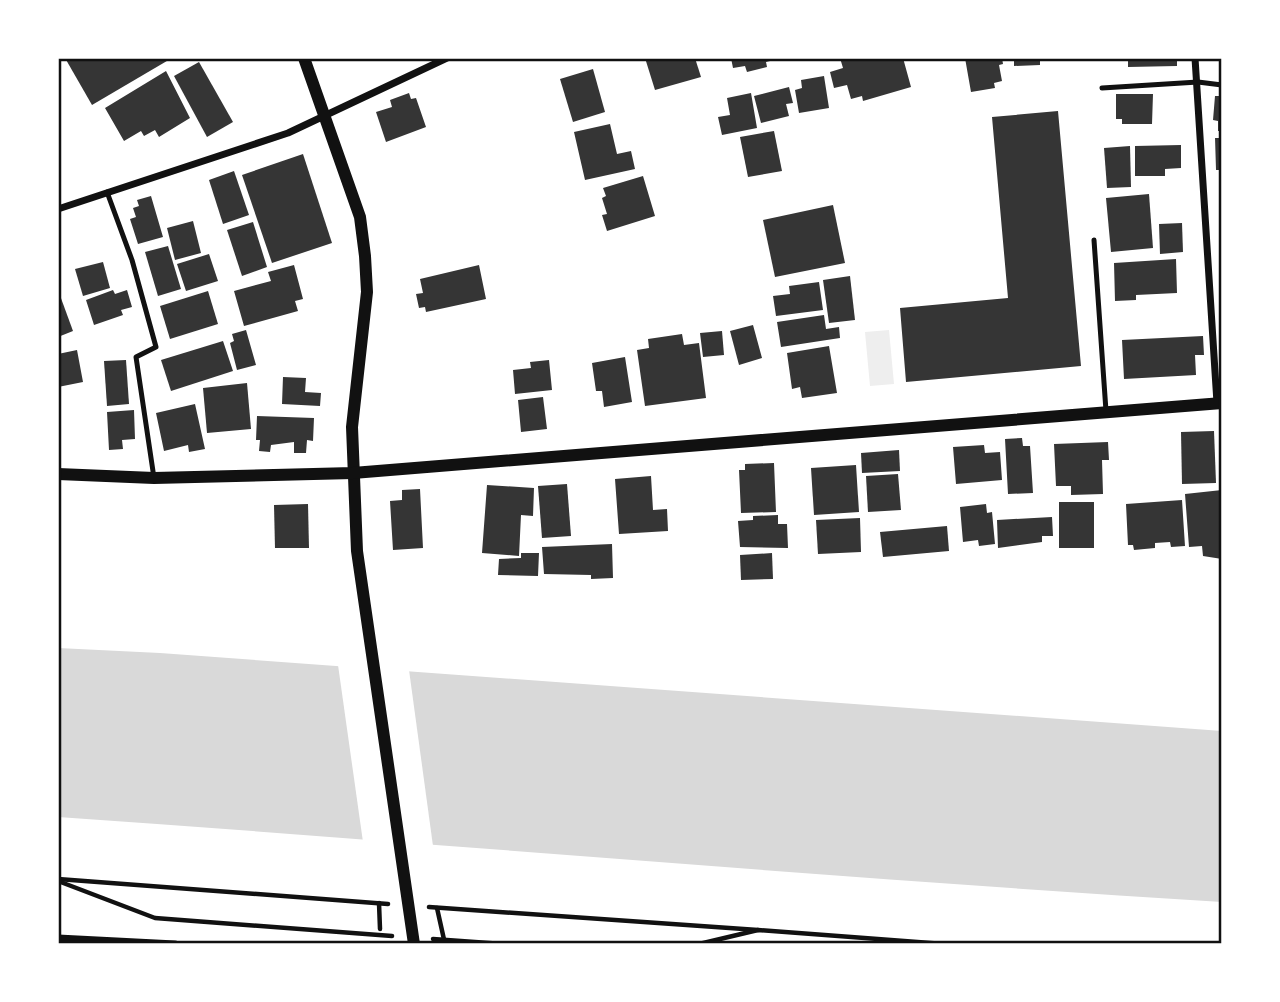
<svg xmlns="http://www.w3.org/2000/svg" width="1280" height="1002" font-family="'Zilla Slab',serif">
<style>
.green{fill:#eee}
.water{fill:#d9d9d9}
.pier{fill:#fff}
.building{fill:#353535}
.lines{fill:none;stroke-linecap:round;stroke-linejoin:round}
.path{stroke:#111;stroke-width:4.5}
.service{stroke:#111;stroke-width:5}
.minor{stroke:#111;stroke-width:7}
.tertiary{stroke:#111;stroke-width:12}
.neatline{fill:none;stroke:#111;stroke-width:2.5}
</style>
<rect width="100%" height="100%" fill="#fff"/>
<path class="green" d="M889,330L894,384L870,386L865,332Z"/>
<path class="water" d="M58,648L160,653L1222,731V902C834,878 446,844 58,817Z"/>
<path class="pier" d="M338,665L409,670L433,846L363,842Z"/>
<g class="building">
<path d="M65,58H172L92,105Z"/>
<path d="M645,58H695L701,77L655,90Z"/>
<path d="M731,58H778V59L766,62L767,67L747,72L745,66L733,68Z"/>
<path d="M840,58H903L911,87L863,101L862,96L851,99L847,85L834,88L830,72L843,68Z"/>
<path d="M965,58H1002L1003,64L999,65L1002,81L994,83L995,88L971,92Z"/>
<path d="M1014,58H1040V65L1014,66Z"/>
<path d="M1128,58H1177V66L1128,67Z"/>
<path d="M199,62L233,122L207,137L174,76Z"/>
<path d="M593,69L605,112L573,122L560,79Z"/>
<path d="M166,71L190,118L159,137L155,130L144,136L141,131L124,141L105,108Z"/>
<path d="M824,76L829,108L799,113L795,90L802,88L801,80Z"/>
<path d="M789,87L793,103L786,104L789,116L761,123L754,96Z"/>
<path d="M409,93L411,99L416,98L426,127L386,142L376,112L392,107L390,100Z"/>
<path d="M751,93L757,128L722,135L718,117L730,115L727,98Z"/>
<path d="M1116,94H1153L1152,124H1122V119H1116Z"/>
<path d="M1215,96H1222V131H1218V121L1213,120Z"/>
<path d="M1058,111L1081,366L906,382L900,308L1008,298L992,117Z"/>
<path d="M610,124L617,154L631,151L635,169L585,180L574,132Z"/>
<path d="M774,131L782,171L748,177L740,137Z"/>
<path d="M1215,138H1222V170H1216Z"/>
<path d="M1181,145V168L1165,169V176H1135V146Z"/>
<path d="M1130,146L1131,187L1107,188L1104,148Z"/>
<path d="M303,154L332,243L272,263L242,175Z"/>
<path d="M234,171L249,215L223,224L209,180Z"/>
<path d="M643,176L655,216L607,231L602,215L607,214L602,198L606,196L603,188Z"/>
<path d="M1149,194L1153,248L1111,252L1106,198Z"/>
<path d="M151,196L163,237L138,244L130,219L136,217L133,208L139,206L137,200Z"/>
<path d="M833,205L845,263L775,277L763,220Z"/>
<path d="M193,221L201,253L175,260L167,228Z"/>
<path d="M253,222L267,267L242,276L227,230Z"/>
<path d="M1182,223L1183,252L1160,254L1159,224Z"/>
<path d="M168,246L181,289L158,296L145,252Z"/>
<path d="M209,254L218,281L186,291L177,264Z"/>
<path d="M1176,259L1177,293L1136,295V300L1115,301L1114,263Z"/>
<path d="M103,262L110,288L83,296L75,269Z"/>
<path d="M294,265L303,299L295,301L298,311L244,326L234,291L271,281L268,272Z"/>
<path d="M479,265L486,299L426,312L425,307L419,308L416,294L423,293L420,279Z"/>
<path d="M850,276L855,320L829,323L823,280Z"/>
<path d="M819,282L823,310L776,316L773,296L790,294L789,286Z"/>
<path d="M58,290L73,331L58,337Z"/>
<path d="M113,290L115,294L127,290L132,307L121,310L123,315L94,325L86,300Z"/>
<path d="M208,291L218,324L170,339L160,306Z"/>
<path d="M824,315L826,329L839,327L840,338L781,347L777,322Z"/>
<path d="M753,325L762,358L739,365L730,331Z"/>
<path d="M246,330L256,365L237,370L230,343L234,341L232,334Z"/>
<path d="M722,331L724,355L703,357L700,333Z"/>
<path d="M682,334L684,345L699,343L706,398L645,406L637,350L649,348L648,339Z"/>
<path d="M1203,336L1204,355H1195L1196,375L1124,379L1122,340Z"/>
<path d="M223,341L233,371L171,391L161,360Z"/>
<path d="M829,346L837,393L802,398L800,387L792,389L787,353Z"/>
<path d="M77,350L83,382L58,387V354Z"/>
<path d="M625,357L632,402L604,407L602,391H596L592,363Z"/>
<path d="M126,360L129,404L107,406L104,361Z"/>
<path d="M549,360L552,390L515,394L513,370L531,368L530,362Z"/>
<path d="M283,377L306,378L305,392L321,393L320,406L282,404Z"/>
<path d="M247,383L251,429L207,433L203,388Z"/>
<path d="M543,397L547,429L521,432L518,400Z"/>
<path d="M195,404L205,449L189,452L188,445L164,451L156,413Z"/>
<path d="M134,410L135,439L122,440L123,449L109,450L107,412Z"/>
<path d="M257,416L314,418L313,441L307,440L306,453H294V442L271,445L270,452L259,451L260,440H256Z"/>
<path d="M1214,431L1216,483L1182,484L1181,432Z"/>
<path d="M1022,438L1023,446H1030L1033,493L1008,494L1005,439Z"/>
<path d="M1108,442L1109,460H1102L1103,494L1071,495V486H1056L1054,444Z"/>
<path d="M984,445L985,453L1000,452L1002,480L956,484L953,447Z"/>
<path d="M899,450L900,471L862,473L861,453Z"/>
<path d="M774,463L776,512L741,513L739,470H745V464Z"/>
<path d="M856,465L859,512L814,515L811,468Z"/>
<path d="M898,474L901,510L868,512L866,476Z"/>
<path d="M651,476L653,510L667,509L668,531L619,534L615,479Z"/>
<path d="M567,484L571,536L542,538L538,486Z"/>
<path d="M487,485L534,488L533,516L521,515L519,556L482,553Z"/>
<path d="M420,489L423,548L393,550L390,501L402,500V490Z"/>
<path d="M1222,490V559L1203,556L1202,546L1189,547L1185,494Z"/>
<path d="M1182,500L1185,546L1171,547L1170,542L1155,543V548L1134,550L1133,545H1128L1126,504Z"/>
<rect x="1059" y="502" width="35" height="46"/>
<path d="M308,504L309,548H275L274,505Z"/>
<path d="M986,504L987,513L992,512L995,544L979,546L978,540L963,542L960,507Z"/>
<path d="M778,515V524H787L788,548L740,547L738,521L753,520V516Z"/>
<path d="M1052,517L1053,536H1042V542L998,548L997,520Z"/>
<path d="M860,518L861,552L818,554L816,520Z"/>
<path d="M947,526L949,551L883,557L880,532Z"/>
<path d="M612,544L613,578L591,579V575L544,574L542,547Z"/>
<path d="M521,553H539L538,576L498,575L499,559L521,558Z"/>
<path d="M772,553L773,579L741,580L740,555Z"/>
</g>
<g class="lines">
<g class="path">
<path d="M58,879L388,904"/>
<path d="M58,881L155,918L392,936"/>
<path d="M379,903L380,929"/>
<path d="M429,907L758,930"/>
<path d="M437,908L445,944"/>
<path d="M433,939L503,944"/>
<path d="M699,944L758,930L944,944"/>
</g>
<g class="service">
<path d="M1102,88L1198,82L1222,85"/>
<path d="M107,192L132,260L156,347L136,357L154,478"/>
<path d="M1094,240L1106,411"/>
</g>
<g class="minor">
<path d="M1195,58L1217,403"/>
<path d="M58,209L288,133L447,58"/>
<path d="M58,938L175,944"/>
</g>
<g class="tertiary">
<path d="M304,58L360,217L365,256L367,292L352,427L357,551L414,944"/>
<path d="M58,474L154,478L353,473L1222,403"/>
</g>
</g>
<rect width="1280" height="1002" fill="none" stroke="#ffffff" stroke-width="119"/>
<rect x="60" y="60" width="1160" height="882" class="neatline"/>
</svg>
